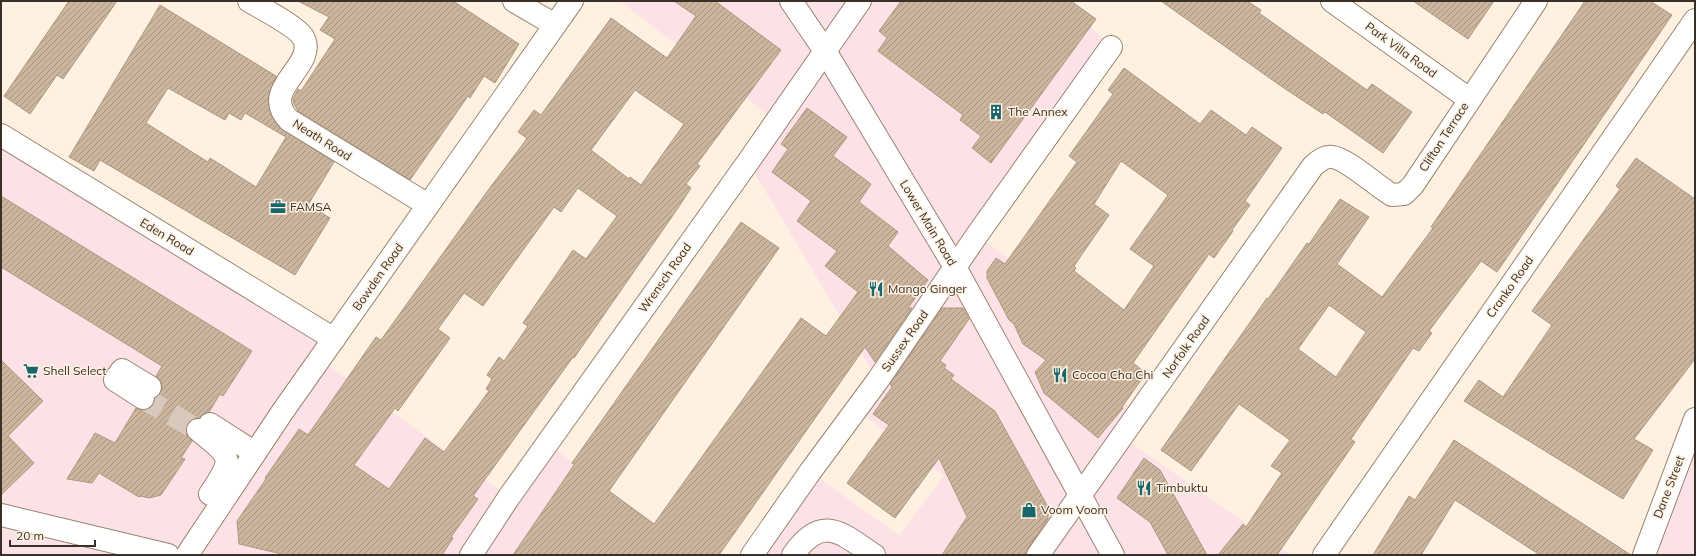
<svg xmlns="http://www.w3.org/2000/svg" width="1696" height="556" font-family="Mulish,sans-serif">
<style>
.commercial{fill:#fce1e7}
.building{fill:url(#building-hatch);stroke:#ad9881;fill-rule:evenodd}
.lines{fill:none;stroke-linecap:round;stroke-linejoin:round}
.minor-tunnel{stroke:#d7cabc;stroke-width:22;stroke-dasharray:22 11;stroke-linecap:butt}
.minor-casing{stroke:#9a856e;stroke-width:24}
.major-casing{stroke:#9a856e;stroke-width:24}
.minor{stroke:#fff;stroke-width:22}
.major{stroke:#fff;stroke-width:22}
.labels{text-anchor:middle;stroke-width:3;stroke-linejoin:round;paint-order:stroke}
.street-label{font-size:12px;fill:#393027;stroke:#fef1e1}
.poi-label{font-size:12px;fill:#393027;stroke:#fef1e1;text-anchor:start}
</style>
<defs>
<pattern id="building-hatch" width="6" height="6" patternUnits="userSpaceOnUse"><rect width="6" height="6" fill="#cbb69d"/><path d="M-1 1l2-2M0 6l6-6M5 7l2-2" fill="none" stroke="#a69480"/></pattern>
</defs>
<rect width="100%" height="100%" fill="#fef1e1"/>
<g class="commercial">
<path d="M620,1H1063L1111,47L977,235L1028,274L1049,346L1139,414L1123,437L1291,555H752L810,472L899,535L944,476L856,409L878,380L748,162L776,121Z"/>
<path d="M1,135L334,339L320,359L509,497L548,444L697,555H1Z"/>
<path d="M1695,419V555H1644Z"/>
</g>
<g class="building">
<path d="M69,1H117L63,79L57,75L30,114L4,96Z"/>
<path d="M298,1H453L519,44L495,83L484,76L470,98L468,96L410,180L298,111L294,104L293,99L298,89L301,91L335,39L320,30L329,17Z"/>
<path d="M674,1H715L781,50L697,164L700,166L686,184L691,188L678,208L574,358L573,357L473,496L478,499L451,537L453,538L442,555H286L239,544L237,521L266,479L265,478L299,429L308,435L376,337L381,340L486,193L523,144L527,138L518,132L534,110L541,115L611,18L667,58L696,16ZM635,90L684,124L641,185L630,177L629,179L591,150ZM578,188L617,216L586,259L573,250L523,323L528,326L504,361L499,357L487,375L492,379L486,389L489,391L444,452L425,438L389,489L354,465L395,408L398,411L450,338L438,329L464,293L483,306L554,207L561,212Z"/>
<path d="M901,1H1071L1096,19L991,163L972,148L981,136L960,120L963,115L878,51L887,38L879,31Z"/>
<path d="M1161,1H1247L1261,10L1259,13L1367,90L1372,84L1412,112L1383,153L1325,112L1323,114L1278,84Z"/>
<path d="M1413,1H1494L1468,39Z"/>
<path d="M1585,1H1650L1672,15L1497,272L1481,261L1429,331L1432,333L1419,351L1413,348L1351,439L1355,442L1277,555H1218L1243,524L1246,527L1282,473L1271,466L1290,440L1239,404L1191,471L1161,450L1267,298L1268,299L1307,243L1309,244L1340,199L1369,217L1337,264L1382,297L1433,228L1431,227ZM1329,305L1366,332L1336,377L1298,349Z"/>
<path d="M160,5L276,76L268,99L271,115L279,127L334,162L308,205L330,218L295,275L100,160L94,171L69,157ZM168,88L225,120L229,113L241,120L245,113L286,137L256,187L210,158L208,162L146,123Z"/>
<path d="M1124,68L1200,124L1211,110L1246,135L1252,127L1282,148L1245,201L1250,205L1232,230L1233,231L1214,258L1209,254L1133,363L1146,373L1122,407L1123,408L1098,438L1044,393L1035,372L1046,360L1023,344L1014,324L1009,320L987,278V271L996,258L1005,264L1077,162L1069,156L1113,94L1108,90ZM1121,161L1168,195L1130,249L1154,266L1124,310L1074,271L1076,268L1074,266L1109,215L1094,204Z"/>
<path d="M807,108L847,137L833,156L871,184L859,202L898,232L888,246L928,280L908,308H912L875,362L865,347L719,555H513L574,465L572,463L741,222L779,248L609,491L654,524L801,318L826,336L858,292L825,266L837,251L797,221L811,201L772,172L788,149L781,144Z"/>
<path d="M1636,158L1695,199V359L1634,439L1653,450L1623,499L1464,401L1479,380L1503,397L1552,325L1532,311L1620,189L1616,186Z"/>
<path d="M1,196L252,351L223,396L220,394L209,412L188,423L186,428V434L192,441L181,458L185,459L161,495L149,498L141,496L139,497L99,473L92,483L67,479L95,433L115,443L136,408L143,410L149,409L153,405L162,388L161,381L156,376L162,366L1,267Z"/>
<path d="M942,308H963L969,319L940,361L946,365L944,368L954,375L951,379L995,411L1048,507V519L1028,548L1025,555H942L967,517L939,458L895,518L847,483L889,425L873,414L892,387L890,384Z"/>
<path d="M1,360L43,401L8,436L34,463L1,495Z"/>
<path d="M1454,440L1631,555H1540L1455,500L1421,555H1373L1409,496L1415,500Z"/>
<path d="M1144,458L1160,470L1207,555H1168L1150,522L1117,498Z"/>
</g>
<g class="lines">
<path class="minor-tunnel" d="M143,398L198,430"/>
<defs>
<g id="minor">
<path d="M249,1C261,8 296,26 303,37C319,66 258,88 289,120L428,205"/>
<path d="M514,1L555,25"/>
<path d="M791,1L825,51L955,267L1113,555"/>
<path d="M1332,1L1469,99"/>
<path d="M1,135L334,339"/>
<path d="M143,398L115,380L122,370L150,387"/>
<path d="M210,424L255,453"/>
<path d="M198,430C232,457 235,457 210,494"/>
<path d="M187,555L283,411L572,1"/>
<path d="M471,555L509,497L748,162L860,1"/>
<path d="M752,555L810,472L878,380L977,235L1111,47"/>
<path d="M793,555C822,513 841,533 874,555"/>
<path d="M1038,555L1313,166C1319,161 1324,156 1332,157C1346,158 1378,187 1392,195L1404,194L1413,185L1536,1"/>
<path d="M1324,555L1695,20"/>
<path d="M1644,555L1695,419"/>
</g>
<path id="major" d="M1,515L168,555"/>
</defs>
<use href="#minor" class="minor-casing"/>
<use href="#major" class="major-casing"/>
<use href="#minor" class="minor"/>
<use href="#major" class="major"/>
</g>
<defs>
<symbol id="building-bare" viewBox="-9 -9 18 18"><path d="M-4-6H4V6H1V3H-1V6H-4ZM-2.5-4.3h1.7v1.8h-1.7ZM.8-4.3h1.7v1.8H.8ZM-2.5-1h1.7V.8h-1.7ZM.8-1h1.7V.8H.8Z" fill="#19676d" stroke="#fef1e1" stroke-width="2.5" paint-order="stroke"/></symbol>
<symbol id="office-bare" viewBox="-9 -9 18 18"><path d="M-6-3h4V-5.5h4V-3h4V5H-6ZM-1-4.5V-3h2v-1.5ZM-6 0V1H6V0Z" fill="#19676d" stroke="#fef1e1" stroke-width="2.5" paint-order="stroke"/></symbol>
<symbol id="restaurant-bare" viewBox="-9 -9 18 18"><path d="M-5-6h1v4h1v-4h1v4h1v-4h1v5L-1.5 .5V6h-2V.5L-5-1ZM5-6V6H3V1.5H1.5Q1.5-4 5-6Z" fill="#19676d" stroke="#fef1e1" stroke-width="2.5" paint-order="stroke"/></symbol>
<symbol id="supermarket-bare" viewBox="-9 -9 18 18"><path d="M-6-5.5h2.5l.6 2H6L4.5 2H-2.5L-4.4-4H-6ZM-1.5 3.2a1.3 1.3 0 1 0 .1 0ZM3 3.2a1.3 1.3 0 1 0 .1 0Z" fill="#19676d" stroke="#fef1e1" stroke-width="2.5" paint-order="stroke"/></symbol>
<symbol id="shop-bare" viewBox="-9 -9 18 18"><path d="M-5-2.5h2.3a2.7 3.5 0 0 1 5.4 0H5L5.5 6h-11ZM-1.5-2.5h3a1.5 2.3 0 0 0-3 0Z" fill="#19676d" stroke="#fef1e1" stroke-width="2.5" paint-order="stroke"/></symbol>
</defs>
<g fill-rule="evenodd">
<use href="#building-bare" x="985" y="101" width="22" height="22"/>
<use href="#office-bare" x="267" y="196" width="22" height="22"/>
<use href="#restaurant-bare" x="865" y="278" width="22" height="22"/>
<use href="#supermarket-bare" x="20" y="360" width="22" height="22"/>
<use href="#restaurant-bare" x="1049" y="364" width="22" height="22"/>
<use href="#restaurant-bare" x="1133" y="477" width="22" height="22"/>
<use href="#shop-bare" x="1018" y="499" width="22" height="22"/>
</g>
<g class="labels">
<g class="street-label">
<text transform="translate(1401 50) rotate(36)" y="4">Park Villa Road</text>
<text transform="translate(1444 137) rotate(-57)" y="4">Clifton Terrace</text>
<text transform="translate(322 140) rotate(32)" y="4">Neath Road</text>
<text transform="translate(928 223) rotate(59)" y="4">Lower Main Road</text>
<text transform="translate(167 237) rotate(31)" y="4">Eden Road</text>
<text transform="translate(378 277) rotate(-55)" y="4">Bowden Road</text>
<text transform="translate(665 278) rotate(-55)" y="4">Wrensch Road</text>
<text transform="translate(1510 287) rotate(-55)" y="4">Cranko Road</text>
<text transform="translate(905 341) rotate(-55)" y="4">Sussex Road</text>
<text transform="translate(1186 347) rotate(-55)" y="4">Norfolk Road</text>
<text transform="translate(1669 487) rotate(-69)" y="4">Dane Street</text>
</g>
<g class="poi-label">
<text x="1008" y="116">The Annex</text>
<text x="290" y="211">FAMSA</text>
<text x="888" y="293">Mango Ginger</text>
<text x="43" y="375">Shell Select</text>
<text x="1072" y="379">Cocoa Cha Chi</text>
<text x="1156" y="492">Timbuktu</text>
<text x="1041" y="514">Voom Voom</text>
</g>
</g>
<rect width="1696" height="556" fill="none" stroke="#393027" stroke-width="4"/>
<path d="M10 540v6h85v-6" fill="none" stroke="#393027" stroke-width="2"/>
<text x="16" y="540" font-size="12" fill="#393027" stroke="#fef1e1" stroke-width="3" paint-order="stroke">20 m</text>
</svg>
